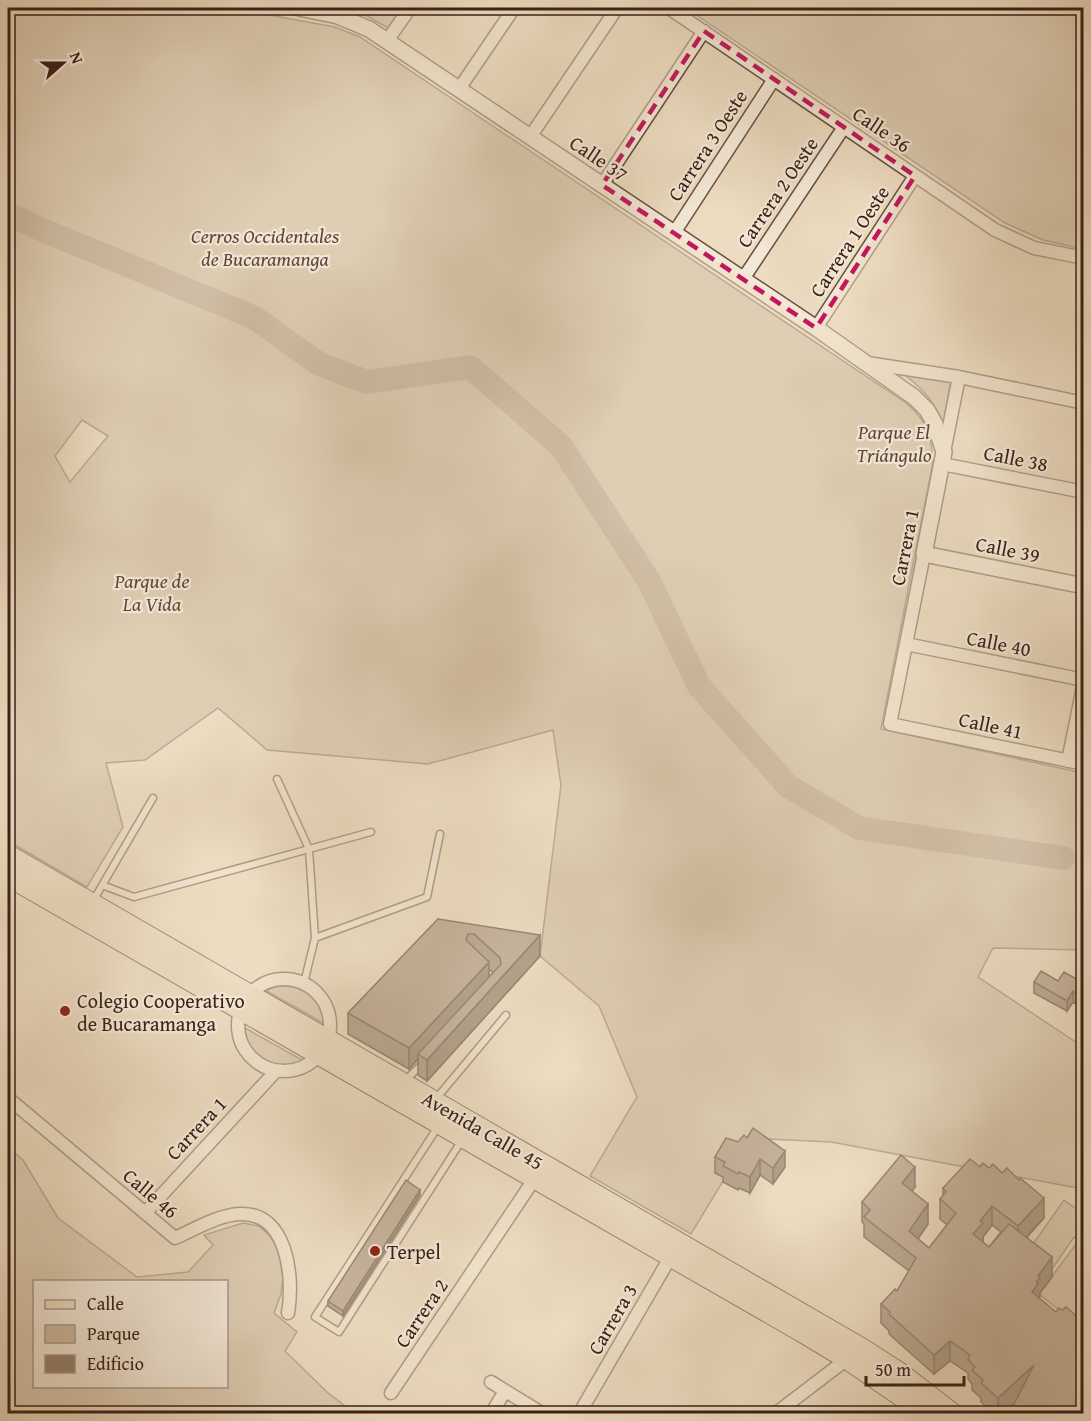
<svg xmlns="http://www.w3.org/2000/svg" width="1091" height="1421" font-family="'Gentium Book Plus',serif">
  <rect width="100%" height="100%" fill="#eddcc1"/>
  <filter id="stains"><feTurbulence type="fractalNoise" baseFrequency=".00333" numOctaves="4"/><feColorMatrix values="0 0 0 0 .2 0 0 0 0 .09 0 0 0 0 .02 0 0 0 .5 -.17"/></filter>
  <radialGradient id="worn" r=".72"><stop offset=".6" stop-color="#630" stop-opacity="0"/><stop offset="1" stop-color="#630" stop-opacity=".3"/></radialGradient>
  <path fill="#cfbca4" stroke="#846e5d" stroke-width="1.5" fill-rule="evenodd" d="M8,8H230L335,27L360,37L906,403C928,422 931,434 933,462L881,729L1083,773V950L993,948L978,977L1083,1047V1189L831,1142L749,1138L691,1234L590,1176L637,1097L599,1006L540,956L561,785L553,730L428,764L267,750L218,708L145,760L106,763L123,827L87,887L8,841ZM82,420L108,436L70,482L55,456Z
    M345,8H402L388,28L367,16Z
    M686,8H1083V249L1043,240L1005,223Z
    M905,375L951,381L943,425C934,401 925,391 905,375Z
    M279,986C306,986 323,994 325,1024L265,990Z
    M245,1028L304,1061C278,1073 245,1059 245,1028Z
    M8,1147L23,1160L58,1218L137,1277L188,1272L213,1245L204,1235L243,1223L259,1226L270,1236L278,1250L283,1276L281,1294L274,1313L297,1332L285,1351L327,1392L354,1413H8ZM34,1282H226V1386H34Z
    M1064,1200L1083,1214V1329L1039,1294L1079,1240L1074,1237L1050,1272L1026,1254Z"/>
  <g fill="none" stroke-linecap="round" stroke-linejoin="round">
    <path stroke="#b09c87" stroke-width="24" d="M8,214L38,228L255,318L319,364L367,382L470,367L561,446L649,581L699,686L788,786L859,828L1063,858"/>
    <defs>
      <path id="service" d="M277,779L309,849L315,938
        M102,885L134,897L371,832
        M93,901L153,798
        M304,983L315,938L427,897L440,834
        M405,1081L423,1063
        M435,1100L506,1015
        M439,1125L315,1317L339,1332L462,1140"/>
      <path id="minor" d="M669,8L995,230L1034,248L1084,258
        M387,41L410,8
        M459,89L514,8
        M530,137L617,8
        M602,185L704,31
        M674,233L774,79
        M743,279L844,127
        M816,328L915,176
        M867,363L959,377L1084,403
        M944,452L959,377
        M942,464L1084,492
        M924,554L890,724L1084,764
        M906,644L1084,680
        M1068,761L1084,682
        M238 1025a46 46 0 1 1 92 0a46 46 0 1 1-92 0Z
        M8,1098L175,1238C195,1229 218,1215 240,1214C288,1212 294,1278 288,1313
        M145,1213L276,1071
        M491,1382L543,1414
        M391,1393L537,1175
        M491,1414L505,1391
        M579,1414L674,1251
        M775,1414L851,1356"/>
      <path id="tertiary" d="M299,8L338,16L369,29L816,328L914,397L927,410L935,424L944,452L924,554L1084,586"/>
      <path id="primary" d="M8,855L861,1348L900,1373L953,1414
        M8,876L804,1333L847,1359L927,1414"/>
    </defs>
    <use href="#service" stroke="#674f41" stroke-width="9"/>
    <use href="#minor" stroke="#674f41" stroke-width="15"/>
    <use href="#tertiary" stroke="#674f41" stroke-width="18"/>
    <use href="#primary" stroke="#3a2016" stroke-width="22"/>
    <use href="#service" stroke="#f3e8d7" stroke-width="6"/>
    <use href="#minor" stroke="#f3e8d7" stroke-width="12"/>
    <use href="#tertiary" stroke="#f3e8d7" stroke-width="15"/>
    <use href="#primary" stroke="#eddcc1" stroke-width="20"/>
  </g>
  <path fill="#82705f" stroke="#3a2016" stroke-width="1.5" fill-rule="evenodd" d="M438,919L540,956L427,1081L418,1075V1059L409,1069L348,1034V1013ZM489,969L493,973L489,977Z
    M1083,971V1007L1073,1002L1067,1011L1034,993V982L1078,980Z
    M738,1142L785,1167L773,1184L760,1175L750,1193L739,1188L738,1190L723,1182V1177L715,1173V1157Z
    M915,1187L912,1191L928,1224L918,1239L929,1248L947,1225L940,1219V1199L943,1196V1188L1044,1218L1027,1237L1052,1277L1040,1293L1039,1298L1083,1413H1010L1015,1403L1003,1413H993L981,1402V1398L972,1390V1384L968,1379V1373L950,1361L934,1374L889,1334V1331L881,1323V1304L897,1291L909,1271L864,1237V1224L862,1222V1202ZM992,1225L1001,1232L989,1247L983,1242V1237Z
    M420,1195L343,1316L328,1306V1301Z"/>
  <path fill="#6a5b4e" stroke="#3a2016" stroke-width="1.5" d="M540,935V956L427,1081V1060Z
    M489,962V983L418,1054V1059L409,1069V1048Z
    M1073,991V1002L1067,1011V1001Z
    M785,1151V1167L773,1184V1168Z
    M760,1159V1175L750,1193V1177Z
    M915,1167V1187L902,1203V1183Z
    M420,1190V1195L343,1316V1311Z
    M1044,1198V1218L1018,1246V1226Z
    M928,1204V1224L909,1251V1231Z
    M992,1206V1225L983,1237V1243L973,1234L980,1221Z
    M1052,1257V1277L1040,1293V1297L1038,1299L1032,1292L1038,1276Z
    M950,1341V1361L934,1374V1355Z
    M1034,1365V1385L1003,1413H998V1398Z"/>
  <path fill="#97826f" stroke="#3a2016" stroke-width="1.5" d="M438,919L540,935L427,1060L418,1054L501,964L500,958L474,934H468L466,940L489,962L409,1048L348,1013Z
    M1041,971L1058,981L1064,972L1078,980L1083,971V996L1073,991L1067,1001L1034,982Z
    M753,1128L785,1151L773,1168L760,1159L750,1177L739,1172L738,1174L723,1166L725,1162L715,1157L726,1138L738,1142L744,1135L747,1138Z
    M901,1155L915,1167L902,1183L928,1204L909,1231L929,1248L956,1213L940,1199L946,1192L943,1188L970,1159L980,1167L983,1163L989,1168L993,1164L1002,1173L1007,1168L1019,1180L1020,1178L1044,1198L1018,1226L992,1206L980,1221L983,1223L973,1234L989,1247L1009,1224L1052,1257L1038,1276L1040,1278L1036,1282L1038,1284L1032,1292L1056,1312L1059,1308L1062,1310L1066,1307L1083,1322V1413H1012L1010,1412L1034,1365L998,1398L981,1383L983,1380L972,1370L975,1367L968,1359L970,1355L950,1341L934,1355L889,1314L890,1312L881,1304L895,1289L897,1291L916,1258L864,1217L870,1210L862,1202Z
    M406,1180L420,1190L343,1311L328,1301Z"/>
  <path d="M0 0H1091V1421H0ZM704,31L915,176L816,328L602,185Z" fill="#eddcc1" fill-opacity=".55" fill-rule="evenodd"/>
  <path fill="none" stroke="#c2185b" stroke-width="4.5" stroke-dasharray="12 8" stroke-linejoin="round" d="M704,31L915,176L816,328L602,185Z"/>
  <g fill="#8f2418" stroke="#f3e8d7" stroke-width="2">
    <circle cx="65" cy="1011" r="6"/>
    <circle cx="375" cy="1251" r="6"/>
  </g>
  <g text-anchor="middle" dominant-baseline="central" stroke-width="4.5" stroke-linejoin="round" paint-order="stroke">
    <g font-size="20" fill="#3a2016" stroke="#f3e8d7">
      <text transform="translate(882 129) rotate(34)">Calle 36</text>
      <text transform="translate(707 145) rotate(-57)">Carrera 3 Oeste</text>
      <text transform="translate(599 158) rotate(34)">Calle 37</text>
      <text transform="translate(777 192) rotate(-56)">Carrera 2 Oeste</text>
      <text transform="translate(849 241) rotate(-57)">Carrera 1 Oeste</text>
      <text transform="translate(1016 458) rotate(11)">Calle 38</text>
      <text transform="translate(904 547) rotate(-79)">Carrera 1</text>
      <text transform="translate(1008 549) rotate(11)">Calle 39</text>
      <text transform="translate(999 643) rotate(11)">Calle 40</text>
      <text transform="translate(991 725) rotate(12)">Calle 41</text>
      <text transform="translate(196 1128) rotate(-47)">Carrera 1</text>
      <text transform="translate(483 1130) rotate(30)">Avenida Calle 45</text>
      <text transform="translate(151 1193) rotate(40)">Calle 46</text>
      <text transform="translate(421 1313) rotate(-56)">Carrera 2</text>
      <text transform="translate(612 1319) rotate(-60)">Carrera 3</text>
    </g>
    <g font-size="20" font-style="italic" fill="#5f473a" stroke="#f3e8d7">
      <text x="265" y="235">Cerros Occidentales<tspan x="265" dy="23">de Bucaramanga</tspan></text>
      <text x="894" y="431">Parque El<tspan x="894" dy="23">Triángulo</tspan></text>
      <text x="152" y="580">Parque de<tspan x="152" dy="23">La Vida</tspan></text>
    </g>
    <g font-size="20" fill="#3a2016" stroke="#f3e8d7" text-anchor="start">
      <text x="77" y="1000">Colegio Cooperativo<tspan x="77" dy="23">de Bucaramanga</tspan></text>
      <text x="387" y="1251">Terpel</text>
    </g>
  </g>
  <rect width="1091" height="1421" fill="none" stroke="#eddcc1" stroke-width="30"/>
  <rect x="9" y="9" width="1073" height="1403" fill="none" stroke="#3a2016" stroke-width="3"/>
  <rect x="15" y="15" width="1061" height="1391" fill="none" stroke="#3a2016" stroke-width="1.5"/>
  <rect x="33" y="1280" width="195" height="108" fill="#f3e8d7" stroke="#a9988a" stroke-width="1.5"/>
  <rect x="45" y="1300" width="30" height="9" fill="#eddcc1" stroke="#a9988a" stroke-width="1.5"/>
  <text x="87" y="1310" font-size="18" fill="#3a2016">Calle</text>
  <rect x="45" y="1325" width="30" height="18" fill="#cfbca4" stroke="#a9988a" stroke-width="1.5"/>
  <text x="87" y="1340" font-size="18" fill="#3a2016">Parque</text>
  <rect x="45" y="1355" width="30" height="18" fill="#97826f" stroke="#a9988a" stroke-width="1.5"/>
  <text x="87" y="1370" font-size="18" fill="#3a2016">Edificio</text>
  <g transform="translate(63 63) rotate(69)" stroke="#f3e8d7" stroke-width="4.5" paint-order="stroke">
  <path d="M0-4.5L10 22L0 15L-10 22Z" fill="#3a2016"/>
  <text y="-9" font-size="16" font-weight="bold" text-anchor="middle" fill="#3a2016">N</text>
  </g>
  <path d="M866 1376v9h98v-9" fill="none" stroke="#3a2016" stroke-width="3"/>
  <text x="875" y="1376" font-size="18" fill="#3a2016" stroke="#f3e8d7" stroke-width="4.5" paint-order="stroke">50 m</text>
  <rect width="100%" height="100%" filter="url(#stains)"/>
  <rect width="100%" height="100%" fill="url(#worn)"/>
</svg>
